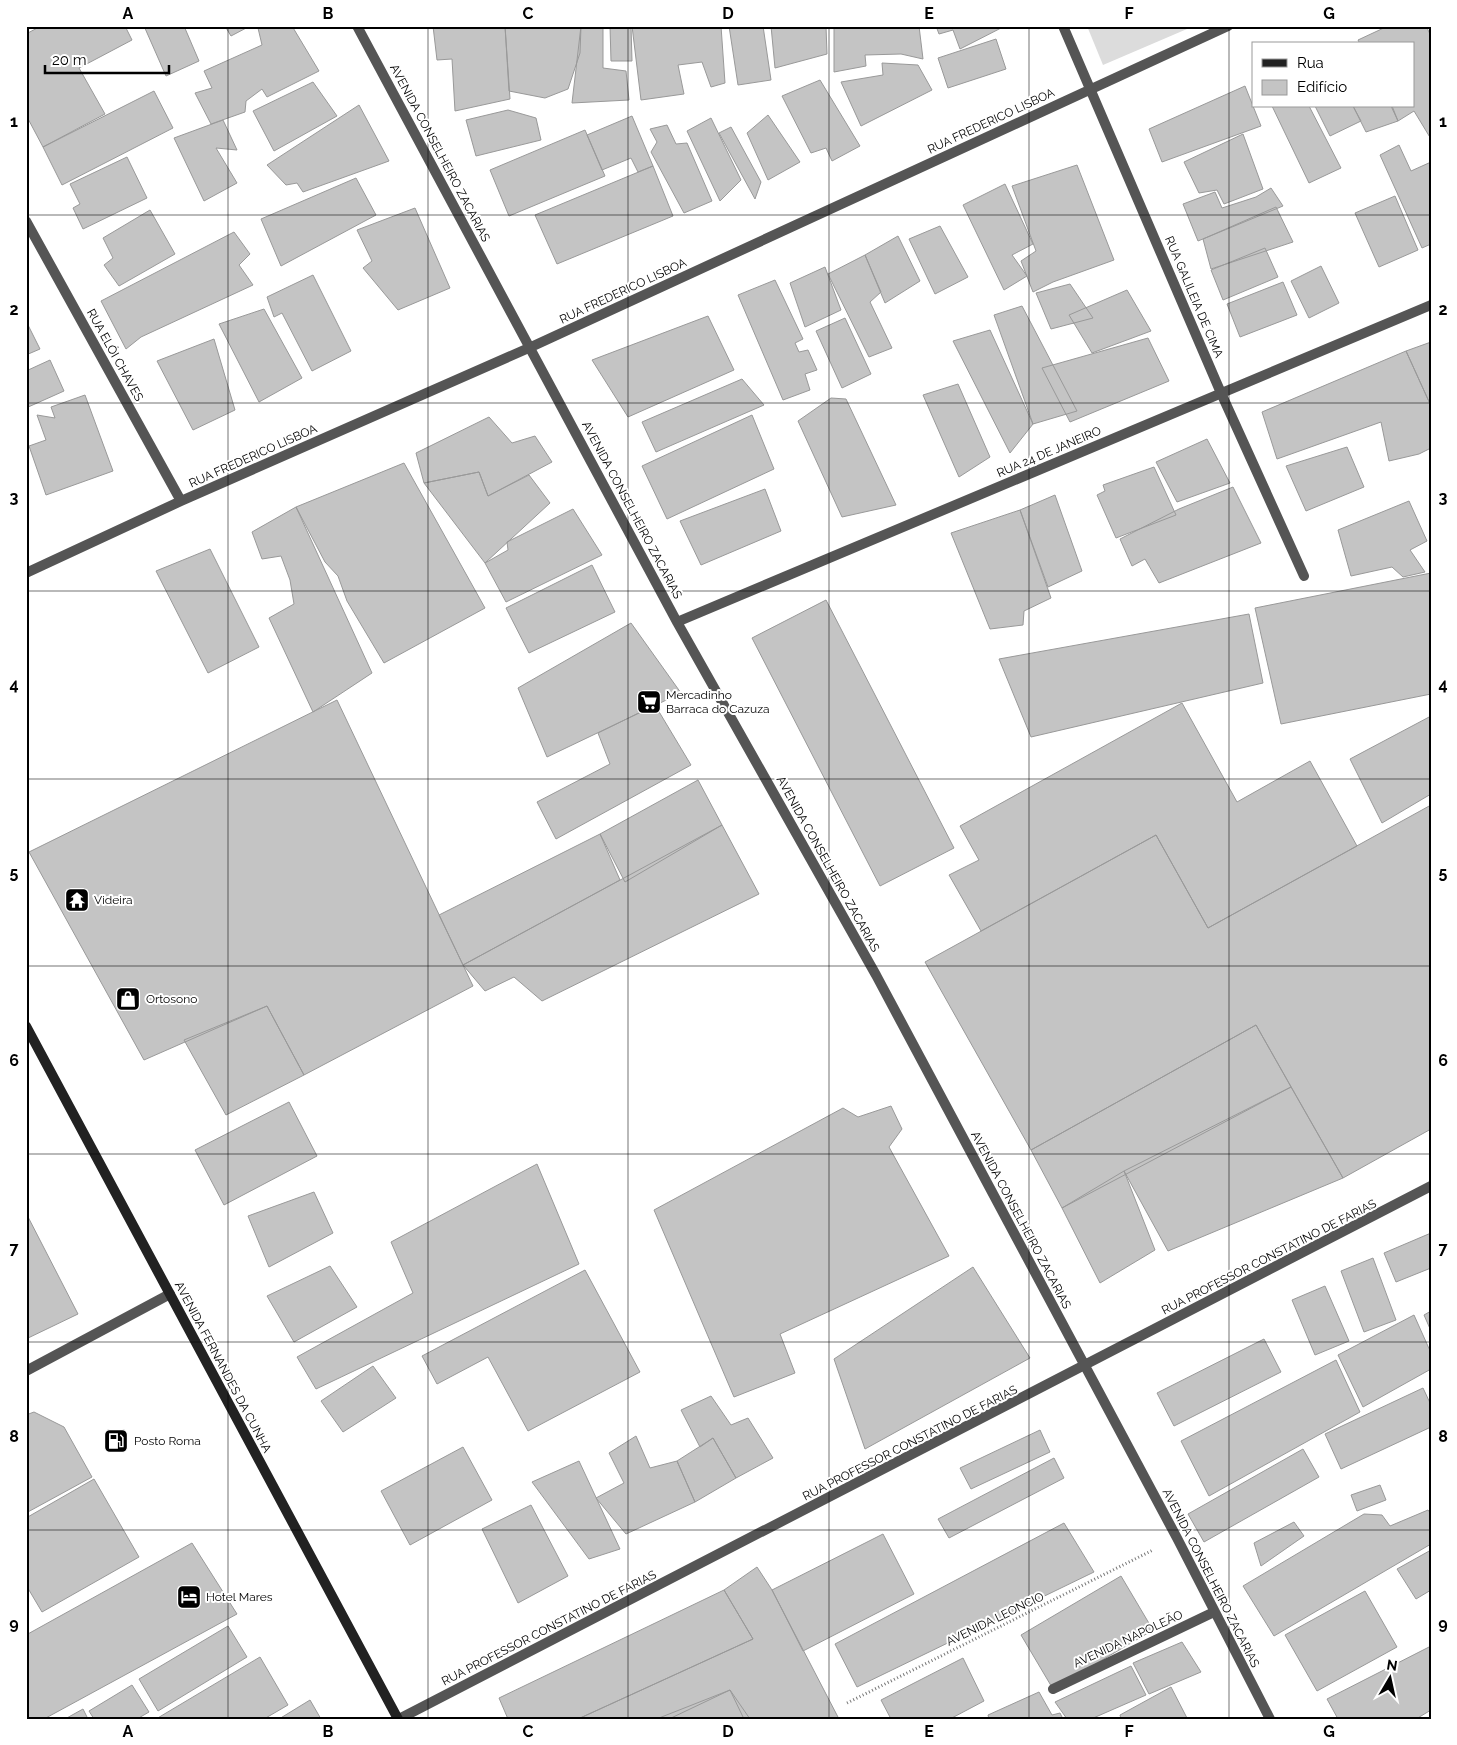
<svg xmlns="http://www.w3.org/2000/svg" width="1457" height="1745" font-family="Raleway,sans-serif">
  <rect width="100%" height="100%" fill="#fff"/>
  <path fill="#dcdcdc" d="M1087,26H1194L1103,65Z"/>
  <path fill="#c4c4c4" stroke="#999" d="M41,26H125L132,40L79,68L105,114L43,147L26,115V34Z
    M144,26H184L199,61L166,76Z
    M225,26H250L231,36Z
    M262,26H292L319,71L267,97L262,89L246,101L245,112L211,124L195,93L212,88L204,71L262,45L258,28Z
    M433,26H505L510,99L455,111L452,59L437,60Z
    M505,26H581L580,53L568,89L545,98L509,91Z
    M581,26H603V68L626,71L629,100L572,103Z
    M610,26H631L632,61H611Z
    M632,26H721L725,83L711,87L702,62L678,65L684,94L641,100Z
    M729,26H763L771,80L738,85Z
    M771,26H826L827,54L775,68Z
    M834,26H919L923,59L901,54L865,55L866,66L834,72Z
    M936,26H1005L960,49L953,30L939,34Z
    M1388,26H1426L1431,36V139L1414,111L1398,121L1391,106H1413V44H1360L1358,40Z
    M996,39L1006,69L948,88L938,58Z
    M882,63L918,65L932,90L861,126L841,82L883,75Z
    M820,80L860,146L832,161L826,148L811,153L782,96Z
    M313,82L337,116L274,151L253,111Z
    M1245,86L1261,126L1162,162L1149,129Z
    M154,91L173,128L62,185L43,147Z
    M359,105L389,161L303,192L297,183L286,185L267,165Z
    M1272,106H1309L1341,168L1309,183Z
    M1315,106H1353L1361,121L1330,136Z
    M1353,106H1392L1398,121L1366,132Z
    M508,110L536,118L541,140L476,156L466,120Z
    M768,115L800,162L768,180L747,133Z
    M632,116L653,166L638,172L631,158L602,170L587,135Z
    M711,118L741,180L720,201L687,131Z
    M223,120L237,150L216,148L237,183L204,201L174,138Z
    M667,125L676,144L687,143L712,201L684,213L651,152L657,142L650,129Z
    M731,127L761,182L755,199L719,133Z
    M585,130L605,176L509,216L490,170Z
    M1243,134L1263,189L1224,204L1217,190L1199,193L1184,162Z
    M1399,145L1411,171L1431,162V244L1422,248L1380,155Z
    M127,157L147,198L83,229L73,208L80,204L70,184Z
    M1077,165L1114,260L1053,282L1033,292L1021,261L1036,251L1012,186Z
    M653,166L673,216L557,264L535,215Z
    M356,178L376,215L281,266L261,219Z
    M1005,184L1033,244L1012,255L1027,276L1004,290L963,205Z
    M1271,188L1283,206L1198,241L1183,204L1215,192L1222,208L1256,197Z
    M1395,196L1418,250L1379,267L1355,213Z
    M1276,207L1293,242L1211,269L1203,239Z
    M415,208L450,288L398,310L363,268L372,261L357,230Z
    M150,210L175,254L119,286L104,265L113,258L103,238Z
    M940,226L968,277L935,294L909,239Z
    M234,232L250,254L239,265L253,285L141,337L126,349L101,301Z
    M898,236L920,281L885,303L865,255Z
    M1265,248L1278,277L1223,300L1211,270Z
    M865,255L881,292L870,302L892,348L869,357L828,274Z
    M1321,266L1339,303L1309,318L1291,281Z
    M825,267L841,310L805,327L790,283Z
    M313,275L351,351L312,371L282,313L274,317L267,297Z
    M775,280L803,339L795,343L799,352L808,350L817,370L805,374L810,390L783,400L738,295Z
    M1283,282L1297,315L1240,337L1227,304Z
    M1070,284L1093,318L1051,329L1036,293Z
    M1127,290L1151,331L1092,353L1069,315Z
    M1022,306L1077,411L1033,424L994,315Z
    M264,309L302,378L259,402L219,324Z
    M708,316L734,370L628,417L592,360Z
    M845,318L871,374L842,388L816,331Z
    M26,321L40,349L26,355Z
    M990,330L1033,424L1010,453L953,341Z
    M1148,338L1169,381L1070,422L1042,368Z
    M214,339L235,410L193,430L157,361Z
    M1431,342V406L1406,351Z
    M1406,351L1431,406V448L1419,454L1389,461L1381,422L1277,459L1262,412Z
    M50,360L64,391L26,408V371Z
    M742,379L764,405L656,452L642,422Z
    M958,384L990,457L959,477L923,395Z
    M85,395L113,471L46,495L29,446L46,440L37,415L55,418L51,407Z
    M831,398L846,399L896,505L842,517L798,421Z
    M752,415L774,469L667,519L642,466Z
    M489,417L512,443L535,436L552,462L488,496L479,472L424,483L416,453Z
    M1207,439L1230,483L1177,502L1156,462Z
    M1347,447L1364,487L1306,511L1286,466Z
    M404,463L485,608L384,663L347,601L338,576L325,562L296,507Z
    M1154,467L1176,515L1116,538L1097,495L1105,491L1103,485Z
    M479,472L488,496L529,475L550,503L485,563L424,483Z
    M1233,487L1261,543L1159,583L1145,559L1132,566L1120,539L1179,509Z
    M765,489L781,531L701,565L680,521Z
    M1055,495L1082,571L1048,587L1020,510Z
    M1409,501L1427,541L1410,550L1425,572L1403,577L1392,567L1351,576L1338,530Z
    M296,507L372,673L313,712L269,618L294,604L290,580L281,556L262,559L252,532Z
    M573,509L602,555L506,602L485,563L508,550L507,542Z
    M1020,510L1051,598L1024,611L1023,625L990,629L951,533Z
    M210,549L259,647L208,673L156,571Z
    M592,565L615,612L529,653L506,608Z
    M1431,573V694L1281,724L1255,608Z
    M826,600L954,848L880,886L752,638Z
    M1249,614L1263,683L1031,737L999,659Z
    M631,623L681,693L547,757L518,688Z
    M337,700L473,986L304,1075L267,1006L144,1060L29,852Z
    M1182,703L1237,802L1310,761L1357,846L1208,928L1156,835L981,931L949,875L979,860L960,826Z
    M655,705L691,765L556,839L537,802L610,764L598,733Z
    M1431,716V794L1382,823L1350,759Z
    M698,780L722,825L625,882L600,834Z
    M1431,805V1129L1343,1178L1256,1025L1031,1150L925,962L1156,835L1208,928Z
    M722,825L759,894L542,1001L514,977L485,991L463,965Z
    M600,834L620,880L463,965L439,915Z
    M267,1006L304,1075L226,1115L184,1040Z
    M1256,1025L1291,1087L1062,1208L1031,1150Z
    M1291,1087L1343,1178L1168,1251L1124,1171Z
    M289,1102L317,1156L224,1205L195,1150Z
    M891,1106L902,1129L889,1147L949,1256L780,1334L795,1373L734,1397L654,1210L843,1108L858,1117Z
    M537,1164L579,1264L316,1389L297,1357L413,1293L391,1242Z
    M1124,1171L1155,1250L1100,1283L1062,1208Z
    M314,1192L333,1233L269,1267L248,1216Z
    M26,1213L78,1314L26,1339Z
    M1431,1233V1268L1396,1282L1384,1253Z
    M1373,1258L1396,1320L1364,1332L1341,1271Z
    M330,1266L357,1307L294,1342L267,1296Z
    M973,1267L1030,1358L865,1449L834,1359Z
    M585,1270L640,1372L528,1431L488,1357L437,1384L422,1356Z
    M1325,1286L1349,1341L1315,1355L1292,1300Z
    M1431,1311V1331L1424,1315Z
    M1414,1315L1431,1353V1369L1363,1407L1338,1355Z
    M1264,1339L1281,1372L1174,1426L1157,1393Z
    M1336,1360L1360,1412L1209,1496L1181,1441Z
    M373,1366L396,1398L343,1432L321,1401Z
    M1423,1388L1431,1405V1427L1341,1469L1325,1434Z
    M711,1396L731,1425L748,1418L773,1458L736,1478L713,1438L700,1447L681,1410Z
    M34,1412L64,1427L92,1477L26,1513V1415Z
    M1040,1430L1050,1452L971,1489L960,1468Z
    M636,1436L650,1468L677,1461L695,1502L626,1534L596,1498L624,1483L609,1453Z
    M713,1438L736,1478L695,1502L677,1461Z
    M463,1447L492,1500L410,1545L381,1491Z
    M1303,1449L1319,1477L1204,1542L1188,1514Z
    M1054,1458L1064,1478L949,1538L938,1519Z
    M579,1461L620,1549L589,1559L532,1482Z
    M94,1479L139,1557L42,1612L26,1585V1518Z
    M1380,1485L1386,1500L1357,1511L1351,1495Z
    M531,1505L568,1576L518,1603L482,1529Z
    M1428,1510L1431,1514V1544L1274,1636L1243,1586L1364,1514L1382,1515L1390,1526Z
    M1294,1522L1304,1536L1261,1566L1254,1543Z
    M1064,1523L1094,1572L857,1687L835,1644Z
    M883,1534L914,1594L803,1651L772,1590Z
    M192,1543L237,1614L44,1719H26V1635Z
    M1431,1550V1590L1416,1599L1397,1569Z
    M757,1567L772,1590L839,1719H744L730,1690L669,1719H578L753,1639L724,1590Z
    M1121,1576L1153,1630L1053,1689L1021,1635Z
    M724,1590L753,1639L578,1719H508L499,1698Z
    M1365,1591L1397,1647L1317,1691L1285,1635Z
    M228,1626L247,1657L158,1711L139,1679Z
    M1182,1642L1201,1672L1149,1694L1133,1663Z
    M1431,1646V1710L1416,1719H1338L1327,1699Z
    M260,1657L288,1705L264,1719H156Z
    M963,1658L984,1701L950,1719H891L881,1700Z
    M1131,1666L1146,1695L1091,1719H1067L1055,1702Z
    M132,1685L149,1712L137,1719H94L89,1711Z
    M1171,1687L1187,1718L1121,1719L1120,1715Z
    M730,1690L750,1719L659,1718Z
    M1039,1692L1052,1715L1060,1713L1063,1719H989L988,1715Z
    M310,1700L321,1719H279Z
    M83,1709L88,1719H65Z"/>
  <g fill="none" stroke-linecap="round" stroke-linejoin="round">
    <path stroke="#777" stroke-width="3" stroke-dasharray="1 2.5" stroke-linecap="butt" d="M847,1703L1153,1550"/>
    <path stroke="#555" stroke-width="10" d="M26,1371L170,1294"/>
    <path stroke="#555" stroke-width="10" d="M357,26L677,622L876,975L1177,1538L1270,1719
      M1063,26L1221,393L1304,576
      M26,221L181,501
      M26,573L181,501L531,347L1228,26
      M677,622L1431,305
      M1053,1689L1214,1612
      M399,1719L1431,1186"/>
    <path stroke="#222" stroke-width="10" d="M26,1026L398,1719"/>
  </g>
  <path fill="none" stroke="#000" stroke-width="1" stroke-opacity="0.55" d="M228,26V1719M428,26V1719M628,26V1719M829,26V1719M1029,26V1719M1229,26V1719M26,215H1431M26,403H1431M26,591H1431M26,779H1431M26,966H1431M26,1154H1431M26,1342H1431M26,1530H1431"/>
  <defs>
    <symbol id="supermarket-square" viewBox="-11 -11 22 22"><rect x="-9" y="-9" width="18" height="18" rx="4" fill="#000" stroke="#fff"/><path d="M-6-5.5h2.5l.6 2H6L4.5 2H-2.5L-4.4-4H-6ZM-1.5 3.2a1.3 1.3 0 1 0 .1 0ZM3 3.2a1.3 1.3 0 1 0 .1 0Z" fill="#fff"/></symbol>
    <symbol id="temple-square" viewBox="-11 -11 22 22"><rect x="-9" y="-9" width="18" height="18" rx="4" fill="#000" stroke="#fff"/><path d="M0-6L5-2H3V0L6.5 2.5H4V6H1.5V3h-3V6H-4V2.5H-6.5L-3 0V-2H-5Z" fill="#fff"/></symbol>
    <symbol id="shop-square" viewBox="-11 -11 22 22"><rect x="-9" y="-9" width="18" height="18" rx="4" fill="#000" stroke="#fff"/><path d="M-5-2.5h2.3a2.7 3.5 0 0 1 5.4 0H5L5.5 6h-11ZM-1.5-2.5h3a1.5 2.3 0 0 0-3 0Z" fill="#fff"/></symbol>
    <symbol id="fuel-square" viewBox="-11 -11 22 22"><rect x="-9" y="-9" width="18" height="18" rx="4" fill="#000" stroke="#fff"/><path d="M-5.5-6h7V0h2V4h1.3V-2.5L3-4.5l.8-.8L6-3V5H2.5V1h-1V6h-7ZM-4.2-4.7v3.2H.2V-4.7Z" fill="#fff"/></symbol>
    <symbol id="hotel-square" viewBox="-11 -11 22 22"><rect x="-9" y="-9" width="18" height="18" rx="4" fill="#000" stroke="#fff"/><path d="M-6-4.5h1.5V1H6V5H4.5V3h-9V5H-6ZM-4 0a1.8 1.8 0 1 1 3.6 0ZM.5 0V-2.5h3Q6-2.5 6 0Z" fill="#fff"/></symbol>
  </defs>
  <g fill-rule="evenodd">
    <use href="#supermarket-square" x="635" y="688" width="28" height="28"/>
    <use href="#temple-square" x="63" y="886" width="28" height="28"/>
    <use href="#shop-square" x="114" y="985" width="28" height="28"/>
    <use href="#fuel-square" x="102" y="1427" width="28" height="28"/>
    <use href="#hotel-square" x="175" y="1583" width="28" height="28"/>
  </g>
  <g text-anchor="middle" dominant-baseline="central" stroke-width="4" stroke-linejoin="round" paint-order="stroke">
    <g font-size="12" fill="#000" stroke="#fff">
      <text transform="translate(991 121) rotate(-25)">RUA FREDERICO LISBOA</text>
      <text transform="translate(440 153) rotate(62)">AVENIDA CONSELHEIRO ZACARIAS</text>
      <text transform="translate(623 291) rotate(-25)">RUA FREDERICO LISBOA</text>
      <text transform="translate(1194 297) rotate(67)">RUA GALILEIA DE CIMA</text>
      <text transform="translate(115 355) rotate(61)">RUA ELÓI CHAVES</text>
      <text transform="translate(1049 452) rotate(-23)">RUA 24 DE JANEIRO</text>
      <text transform="translate(253 456) rotate(-24)">RUA FREDERICO LISBOA</text>
      <text transform="translate(632 510) rotate(62)">AVENIDA CONSELHEIRO ZACARIAS</text>
      <text transform="translate(828 864) rotate(61)">AVENIDA CONSELHEIRO ZACARIAS</text>
      <text transform="translate(1021 1220) rotate(62)">AVENIDA CONSELHEIRO ZACARIAS</text>
      <text transform="translate(1269 1257) rotate(-27)">RUA PROFESSOR CONSTATINO DE FARIAS</text>
      <text transform="translate(223 1367) rotate(62)">AVENIDA FERNANDES DA CUNHA</text>
      <text transform="translate(910 1443) rotate(-27)">RUA PROFESSOR CONSTATINO DE FARIAS</text>
      <text transform="translate(1211 1578) rotate(63)">AVENIDA CONSELHEIRO ZACARIAS</text>
      <text transform="translate(995 1619) rotate(-26)">AVENIDA LEONCIO</text>
      <text transform="translate(549 1628) rotate(-27)">RUA PROFESSOR CONSTATINO DE FARIAS</text>
      <text transform="translate(1128 1639) rotate(-25)">AVENIDA NAPOLEÃO</text>
    </g>
    <g font-size="12" fill="#000" stroke="#fff" text-anchor="start">
      <text x="666" y="695">Mercadinho<tspan x="666" dy="14">Barraca do Cazuza</tspan></text>
      <text x="94" y="900">Videira</text>
      <text x="146" y="999">Ortosono</text>
      <text x="134" y="1441">Posto Roma</text>
      <text x="206" y="1597">Hotel Mares</text>
    </g>
  </g>
  <rect width="1457" height="1745" fill="none" stroke="#ffffff" stroke-width="55"/>
  <rect x="1252" y="42" width="162" height="65" fill="#ffffff" stroke="#999999"/>
  <rect x="1262" y="59" width="25" height="8" fill="#222222" stroke="#999999"/>
  <text x="1297" y="68" font-size="15" fill="#000000">Rua</text>
  <rect x="1262" y="80" width="25" height="15" fill="#c4c4c4" stroke="#999999"/>
  <text x="1297" y="92" font-size="15" fill="#000000">Edifício</text>
  <g transform="translate(1390 1678) rotate(9)" stroke="#ffffff" stroke-width="4" paint-order="stroke">
  <path d="M0-4L9 19L0 12L-9 19Z" fill="#000000"/>
  <text y="-8" font-size="14" font-weight="bold" text-anchor="middle" fill="#000000">N</text>
  </g>
  <path d="M45 65v8h124v-8" fill="none" stroke="#000000" stroke-width="2.5"/>
  <text x="52" y="65" font-size="15" fill="#000000" stroke="#ffffff" stroke-width="4" paint-order="stroke">20 m</text>
  <rect x="28" y="28" width="1402" height="1690" fill="none" stroke="#000" stroke-width="2"/>
  <g font-size="16" text-anchor="middle" font-weight="bold" fill="#000">
    <text x="128" y="19">A</text>
    <text x="328" y="19">B</text>
    <text x="528" y="19">C</text>
    <text x="728" y="19">D</text>
    <text x="929" y="19">E</text>
    <text x="1129" y="19">F</text>
    <text x="1329" y="19">G</text>
    <text x="14" y="127">1</text>
    <text x="1443" y="127">1</text>
    <text x="14" y="315">2</text>
    <text x="1443" y="315">2</text>
    <text x="14" y="503">3</text>
    <text x="1443" y="503">3</text>
    <text x="14" y="690">4</text>
    <text x="1443" y="690">4</text>
    <text x="14" y="878">5</text>
    <text x="1443" y="878">5</text>
    <text x="14" y="1066">6</text>
    <text x="1443" y="1066">6</text>
    <text x="14" y="1254">7</text>
    <text x="1443" y="1254">7</text>
    <text x="14" y="1442">8</text>
    <text x="1443" y="1442">8</text>
    <text x="14" y="1629">9</text>
    <text x="1443" y="1629">9</text>
    <text x="128" y="1737">A</text>
    <text x="328" y="1737">B</text>
    <text x="528" y="1737">C</text>
    <text x="728" y="1737">D</text>
    <text x="929" y="1737">E</text>
    <text x="1129" y="1737">F</text>
    <text x="1329" y="1737">G</text>
  </g>
</svg>
